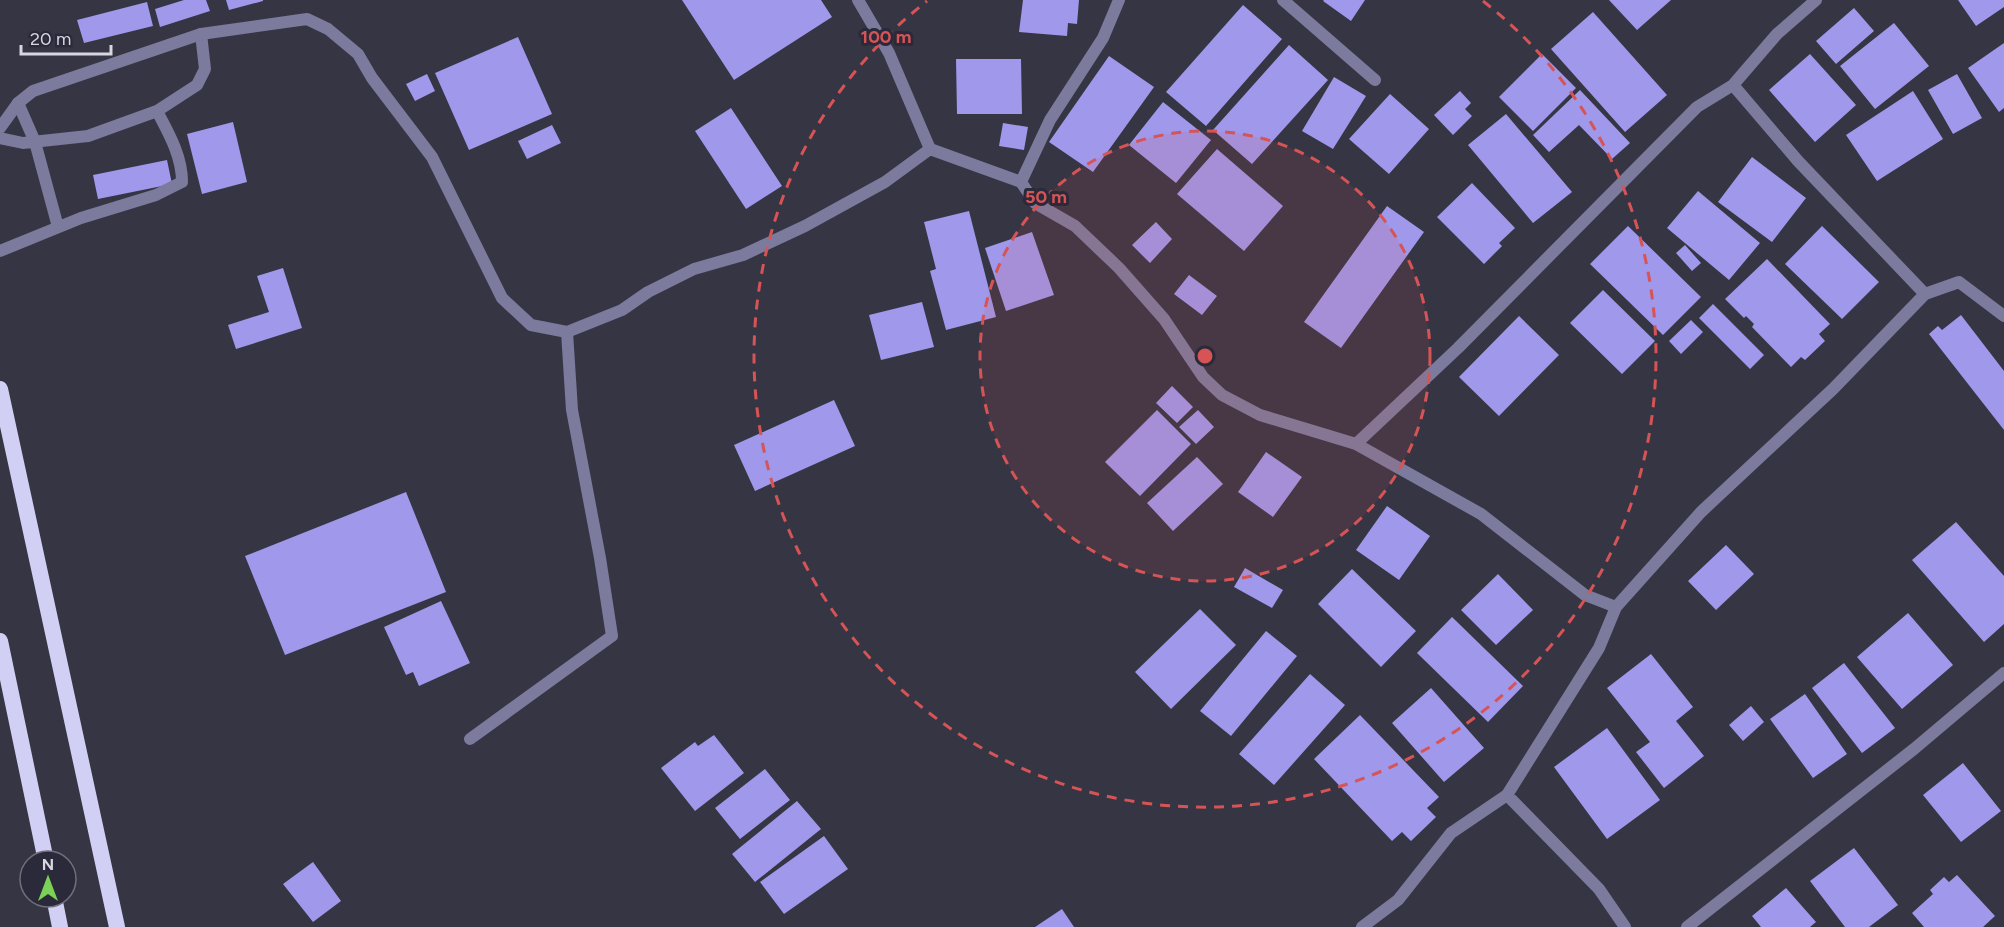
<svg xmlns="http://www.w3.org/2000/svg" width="2004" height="927" font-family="Figtree,sans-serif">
  <rect width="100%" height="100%" fill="#353544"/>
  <path fill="#a098ea" d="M184,0H206L210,11L160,27L155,9Z
    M226,0H263V1L229,10Z
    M682,0H821L832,17L734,80Z
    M1023,0H1079L1077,24L1068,23L1067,36L1019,32Z
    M1324,0H1365L1351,21L1323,1Z
    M1609,0H1671L1637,30Z
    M1958,0H2004V7L1976,26Z
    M147,2L153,26L84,43L77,20Z
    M1243,5L1282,39L1206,126L1166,92Z
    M1854,8L1874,31L1836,64L1816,41Z
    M1593,12L1667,95L1625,132L1551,49Z
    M1894,23L1929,66L1875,109L1840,66Z
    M518,37L552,114L469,150L435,73Z
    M2004,43V108L1999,112L1968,68Z
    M1289,45L1328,80L1252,164L1213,130Z
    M1542,54L1576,88L1533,131L1499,97Z
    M1810,54L1856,105L1815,142L1769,90Z
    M1109,56L1154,87L1093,172L1049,142Z
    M956,59H1021L1022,114H957Z
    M427,74L435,91L415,101L406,84Z
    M1957,74L1982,118L1953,134L1928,90Z
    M1334,77L1366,96L1333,149L1302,131Z
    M1580,90L1630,143L1612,159L1579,125L1549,152L1533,135Z
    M1460,91L1471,103L1465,109L1472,116L1453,135L1434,115Z
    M1913,91L1943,139L1877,181L1846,135Z
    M1390,94L1429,129L1389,174L1349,139Z
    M1163,102L1211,140L1176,183L1129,145Z
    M731,108L782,186L746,209L695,131Z
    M1506,114L1572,192L1533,223L1468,145Z
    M233,122L247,182L202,194L187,134Z
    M1003,123L1028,127L1024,150L999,146Z
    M552,125L561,143L527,159L518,141Z
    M1217,149L1283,206L1244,251L1177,194Z
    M1752,157L1806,198L1772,242L1718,202Z
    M167,160L172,184L98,199L93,175Z
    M1472,183L1515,228L1499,243L1502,246L1484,264L1437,217Z
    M1698,191L1760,243L1729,280L1667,228Z
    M1387,206L1424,232L1341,348L1304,322Z
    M969,211L996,317L946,330L930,271L936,269L924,222Z
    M1156,222L1172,239L1150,263L1132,245Z
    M1628,226L1701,297L1663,335L1590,264Z
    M1822,226L1879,282L1842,319L1785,264Z
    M1032,232L1054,295L1006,311L985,248Z
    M1685,245L1701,263L1692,271L1676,253Z
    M1767,259L1830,324L1819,334L1825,341L1805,360L1801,357L1791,367L1752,327L1754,324L1746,316L1744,318L1725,299Z
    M283,268L302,328L236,349L228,325L269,312L257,276Z
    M1189,275L1217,296L1202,315L1174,294Z
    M1603,290L1655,341L1622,374L1570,323Z
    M922,302L934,347L881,360L869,315Z
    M1713,304L1764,355L1750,369L1699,318Z
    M1961,315L2004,371V430L1929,334L1938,326L1942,330Z
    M1519,316L1559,355L1499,416L1459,377Z
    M1691,320L1703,332L1681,354L1669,341Z
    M1172,386L1193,407L1177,423L1156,403Z
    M834,400L855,446L755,491L734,445Z
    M1157,410L1191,444L1140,496L1105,462Z
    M1198,410L1214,427L1196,444L1179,427Z
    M1266,452L1302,477L1273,517L1238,492Z
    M1197,457L1223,484L1173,531L1147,503Z
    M406,492L446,592L285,655L245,556Z
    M1387,506L1430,536L1399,580L1356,550Z
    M1956,522L2004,576V624L1984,642L1912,560Z
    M1726,545L1754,574L1716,610L1688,581Z
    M1245,568L1283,590L1272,608L1234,587Z
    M1352,569L1416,631L1381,667L1318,604Z
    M1498,574L1533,610L1496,645L1461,610Z
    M441,601L470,663L419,686L413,672L406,675L384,627Z
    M1200,609L1236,645L1171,709L1135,672Z
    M1908,613L1953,665L1902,709L1857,657Z
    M1452,617L1523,686L1488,722L1417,653Z
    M1266,631L1297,656L1231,736L1200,711Z
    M1651,654L1693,707L1676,721L1704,756L1664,788L1636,752L1650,742L1607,688Z
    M1844,663L1895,728L1862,753L1812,688Z
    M1310,674L1345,705L1274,785L1239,754Z
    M1431,688L1484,748L1444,782L1392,723Z
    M1805,694L1847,754L1813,778L1770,719Z
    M1751,706L1764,722L1743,741L1729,725Z
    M1360,715L1439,797L1427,808L1436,817L1411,841L1402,832L1392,841L1314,759Z
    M1607,728L1660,800L1607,839L1554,767Z
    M714,735L744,773L695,811L661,768L695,742L698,746Z
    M1963,763L2001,811L1961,842L1923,795Z
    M765,769L790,800L740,839L715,808Z
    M797,801L821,829L755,882L732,854Z
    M824,836L848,869L784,914L760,882Z
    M1854,848L1898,905L1869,927H1845L1810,881Z
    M313,862L341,901L313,922L283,884Z
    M1957,875L1995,916L1983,927H1924L1912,913L1933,894L1930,890L1944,877L1949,882Z
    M1786,888L1816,922L1810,927H1761L1752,916Z
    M1062,909L1074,927H1035Z"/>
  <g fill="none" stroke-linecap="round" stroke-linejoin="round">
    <path stroke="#7c7a9d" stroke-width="12" d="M18,103L35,142L58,227
      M0,138L23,143L88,136L157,111L197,85L205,69L201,34
      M0,251L81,218L156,195L182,182C182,156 169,134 157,111"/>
    <path stroke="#7c7a9d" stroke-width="12" d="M858,0L889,53L930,149
      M1283,0L1375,80
      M1733,85L1798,161L1925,294L1959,282L2004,316
      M0,128L18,103L33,91L201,34L307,19L328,29L358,54L372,78L432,157L502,298L531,325L567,332L622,310L648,292L694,269L743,255L805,226L885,182L930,149L1021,182L1035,203L1075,226L1119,268L1164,319L1203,377L1222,395L1260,415L1356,444L1481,514L1585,595L1616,607L1599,648L1507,795L1451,833L1398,900L1362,927
      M1021,182L1050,120L1103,38L1119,0
      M1356,444L1458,348L1697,107L1733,85L1777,34L1816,0
      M1616,607L1701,512L1833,389L1925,294
      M470,739L612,636L600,558L572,410L567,332
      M1507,795L1599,889L1625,927
      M1687,927L1914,749L2004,673"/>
    <path stroke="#d1cff4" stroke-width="16" d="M0,389L117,927
      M0,641L46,861
      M54,897L60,927"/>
  </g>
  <circle cx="1205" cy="356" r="225" fill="#d65456" fill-opacity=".12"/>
  <g fill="none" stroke="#d65456" stroke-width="3" stroke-dasharray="10 8">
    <circle cx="1205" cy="356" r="225"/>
    <path d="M1483 1A451 451 0 1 1 927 1"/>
  </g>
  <circle cx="1205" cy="356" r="9" fill="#d65456" stroke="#2b2a3a" stroke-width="3"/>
  <g font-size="18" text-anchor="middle" font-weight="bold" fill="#d65456" stroke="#2b2a3a" stroke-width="6" stroke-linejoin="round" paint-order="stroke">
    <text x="886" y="43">100 m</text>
    <text x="1046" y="203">50 m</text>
  </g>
  <g transform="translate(48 879)"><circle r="28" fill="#2b2a3a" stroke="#706f7d" stroke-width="1.5"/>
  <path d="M0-4.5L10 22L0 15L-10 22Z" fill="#7ad156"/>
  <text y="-9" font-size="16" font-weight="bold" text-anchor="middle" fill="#d7d6e1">N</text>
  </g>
  <path d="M21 45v9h90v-9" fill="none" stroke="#d7d6e1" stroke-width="3"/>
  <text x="30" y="45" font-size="18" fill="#d7d6e1" stroke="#2b2a3a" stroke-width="4.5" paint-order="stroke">20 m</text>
</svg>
